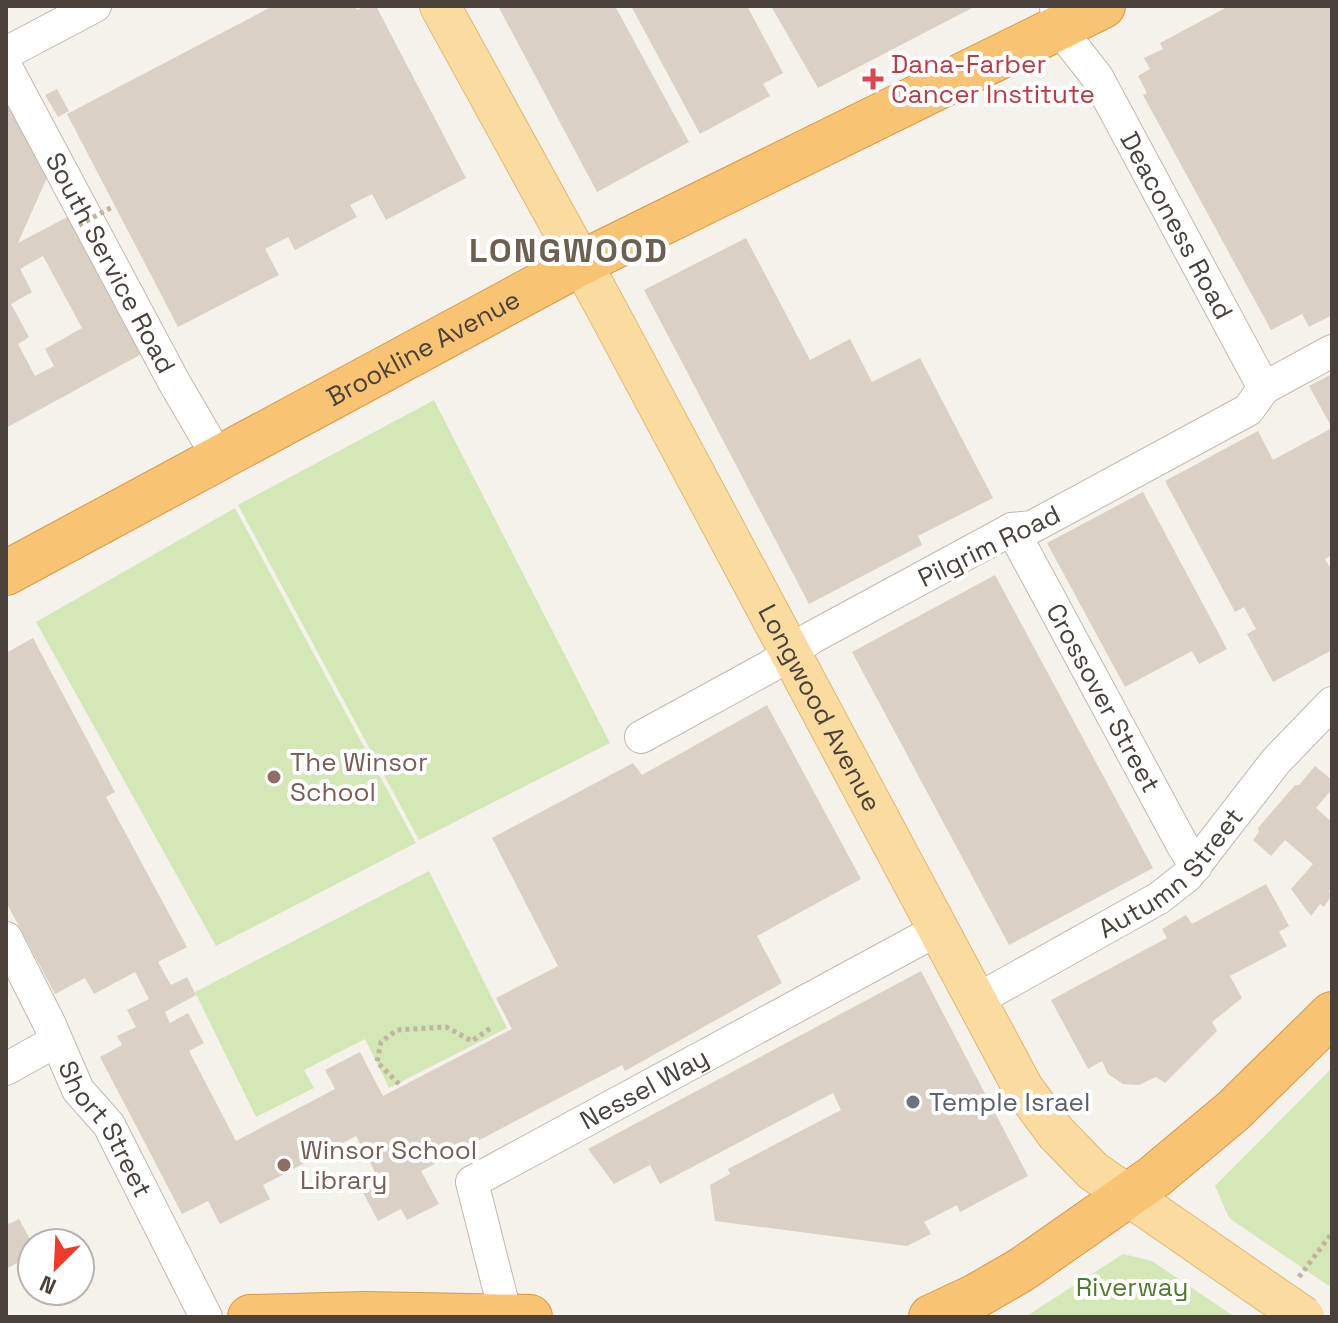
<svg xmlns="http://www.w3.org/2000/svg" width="1338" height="1323" font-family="'Space Grotesk',sans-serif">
  <rect width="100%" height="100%" fill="#f5f2ec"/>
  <path fill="#d4e7b7" d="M434,400L610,743L419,840L238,505Z
    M235,508L416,843L216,946L36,622Z
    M429,871L507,1028L389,1088L365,1039L304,1070L314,1088L256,1117L195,992Z
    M1332,1068V1288L1229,1218L1215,1186Z
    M1123,1254L1152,1261L1235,1317H1025Z"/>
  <path fill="#f5f2ec" d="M1319,1281L1332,1290V1317H1279Z"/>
  <path fill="#dad0c5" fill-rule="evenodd" d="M273,6H355L357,10L365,6H376L466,178L386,220L372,194L350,205L357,217L295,250L288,237L265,249L279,275L178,327L67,114Z
    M498,6H615L689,142L597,192Z
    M631,6H747L783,73L763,84L770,96L700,134Z
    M771,6H976L818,88Z
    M1229,6H1332V315L1309,327L1302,314L1271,330L1143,95L1147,93L1138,76L1150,69L1144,58L1163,49L1160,43Z
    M6,86L53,164L18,243L73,214L147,351L6,428ZM43,256L82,328L45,349L54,366L35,376L18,344L29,337L11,304L32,292L20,269Z
    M57,89L69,111L58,117L45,95Z
    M746,238L810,360L850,339L872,382L920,358L993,498L918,536L922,545L809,604L644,290Z
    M1332,374V428L1309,386Z
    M1332,428V555L1325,559L1332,571V650L1273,682L1247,634L1256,629L1244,607L1235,612L1165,481L1258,431L1273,460Z
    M1143,492L1227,649L1199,664L1192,651L1125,687L1047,543Z
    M995,575L1153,868L1009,945L852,652Z
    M33,638L115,792L106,797L187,947L158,962L171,985L187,977L196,995L165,1012L170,1023L188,1013L204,1043L189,1051L236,1141L335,1089L325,1070L360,1052L383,1096L512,1029L496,998L558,966L492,838L633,763L642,775L767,705L861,879L757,936L782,983L625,1071L622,1065L421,1171L439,1204L407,1220L401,1209L378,1221L357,1181L375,1172L356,1136L263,1185L270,1199L220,1224L208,1201L182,1214L100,1057L122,1045L117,1036L136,1027L127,1010L149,999L135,972L94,994L85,978L55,994L6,902V653Z
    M1315,766L1332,780V789L1316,808L1332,822V887L1329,891L1332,895L1324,907L1320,904L1311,916L1291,889L1313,864L1285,840L1271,856L1253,840L1259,832L1258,828L1295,785H1299Z
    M1266,884L1289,926L1279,932L1287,946L1230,976L1242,998L1212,1022L1217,1031L1165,1083L1156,1077L1139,1085L1123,1084L1108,1074L1102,1061L1088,1069L1051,1000L1167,938L1162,929L1186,915L1192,924Z
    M921,971L1028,1176L960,1212L957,1205L924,1222L931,1234L907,1246L715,1221L710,1185L730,1174L728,1169L841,1110L833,1093L660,1184L650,1165L614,1184L588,1149Z
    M6,1218L9,1224L19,1219L32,1243V1255L6,1269Z"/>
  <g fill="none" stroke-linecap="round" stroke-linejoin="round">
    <defs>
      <g id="minor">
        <path id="s1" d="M1056,7L1058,27L1097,77L1264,388"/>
        <path d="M6,53L95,6"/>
        <path id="s2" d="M6,67L174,382L219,459"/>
        <path id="s3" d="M1012,529L1183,846L1196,866"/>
        <path d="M641,737L769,667L811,638L1012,529L1032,527L1248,410L1264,388L1332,351"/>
        <path id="s4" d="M6,938L50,1025L78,1090L109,1125L206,1317"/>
        <path id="s5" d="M975,1001L1159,898L1187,876L1276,761L1332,703"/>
        <path d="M6,1069L56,1041"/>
        <path id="s6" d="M506,1316L472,1182L937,930"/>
      </g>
      <g id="major">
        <path id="s7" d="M440,6L605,306L1023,1088L1056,1133L1093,1171L1256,1284"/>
      </g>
      <g id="highway">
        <path id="s8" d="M6,573L581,263L1103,6"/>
        <path d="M250,1317L364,1314L530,1317"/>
        <path d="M931,1317L976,1296L1021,1270L1154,1177L1233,1111L1332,1014"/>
      </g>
    </defs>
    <use href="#minor" stroke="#c1b9af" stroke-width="34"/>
    <use href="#major" stroke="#e0b86f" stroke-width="42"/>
    <use href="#highway" stroke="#d89943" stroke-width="46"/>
    <path stroke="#c2b4a0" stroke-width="5" stroke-dasharray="4 4" stroke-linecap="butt" d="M399,1084L377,1062L381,1042L397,1030L446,1027L472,1041L492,1027
      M1299,1277L1332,1233"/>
    <use href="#minor" stroke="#fff" stroke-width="32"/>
    <use href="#major" stroke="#fadba0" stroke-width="40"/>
    <use href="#highway" stroke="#f8c474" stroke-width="44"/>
    <defs>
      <path id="major-bridge" d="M1256,1284L1304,1317"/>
    </defs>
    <use href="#major-bridge" stroke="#e0b86f" stroke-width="42" stroke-linecap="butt"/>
    <path stroke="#c2b4a0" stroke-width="5" stroke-dasharray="4 4" stroke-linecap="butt" d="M79,225L114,206"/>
    <use href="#major-bridge" stroke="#fadba0" stroke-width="40"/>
  </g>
  <path fill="#e0444e" stroke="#fff" stroke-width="3" d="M869 67h8v8h8v8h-8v8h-8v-8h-8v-8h8z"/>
  <g fill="#8d6e63" stroke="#fff" stroke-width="3">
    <circle cx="274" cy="777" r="8"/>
    <circle cx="284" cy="1165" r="8"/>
  </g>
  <circle fill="#6b7280" stroke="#fff" stroke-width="3" cx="913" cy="1102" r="8"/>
  <g text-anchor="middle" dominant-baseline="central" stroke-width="8" stroke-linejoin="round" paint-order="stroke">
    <g font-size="26" fill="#be3a42" stroke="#fff" text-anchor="start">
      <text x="891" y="64">Dana-Farber<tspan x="891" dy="30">Cancer Institute</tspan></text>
    </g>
    <g font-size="26" fill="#4a423a" stroke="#fff">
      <text stroke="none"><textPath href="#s1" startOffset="252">Deaconess Road</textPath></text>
      <text stroke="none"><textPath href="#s2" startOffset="222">South Service Road</textPath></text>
      <text stroke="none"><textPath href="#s8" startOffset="474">Brookline Avenue</textPath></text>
      <text transform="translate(989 546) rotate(-26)">Pilgrim Road</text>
      <text stroke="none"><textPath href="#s3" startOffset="192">Crossover Street</textPath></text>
      <text stroke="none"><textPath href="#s7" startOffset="798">Longwood Avenue</textPath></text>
      <text stroke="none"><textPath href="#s5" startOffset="236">Autumn Street</textPath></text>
      <text stroke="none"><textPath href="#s6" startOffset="334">Nessel Way</textPath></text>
      <text stroke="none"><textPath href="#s4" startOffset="216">Short Street</textPath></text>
    </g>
    <g font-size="26" fill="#785e54" stroke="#fff" text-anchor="start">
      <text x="290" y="762">The Winsor<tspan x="290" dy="30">School</tspan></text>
      <text x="300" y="1150">Winsor School<tspan x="300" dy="30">Library</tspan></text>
    </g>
    <g font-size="26" fill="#5b616d" stroke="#fff" text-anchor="start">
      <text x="929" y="1102">Temple Israel</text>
    </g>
    <g font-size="26" fill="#4f7b2e" stroke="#fff">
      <text x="1132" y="1287">Riverway</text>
    </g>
    <g font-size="34" font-weight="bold" letter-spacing="2" fill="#6c6051" stroke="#fff">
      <text x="569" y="250">LONGWOOD</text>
    </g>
  </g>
  <rect width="1338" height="1323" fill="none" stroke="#4a423a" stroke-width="16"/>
  <g transform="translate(56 1267) rotate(204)"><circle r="38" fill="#ffffff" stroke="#b7b3b0" stroke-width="2"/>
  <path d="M0-6L14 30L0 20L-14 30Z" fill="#f23927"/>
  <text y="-12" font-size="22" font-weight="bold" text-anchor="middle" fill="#4a423a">N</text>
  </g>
</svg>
